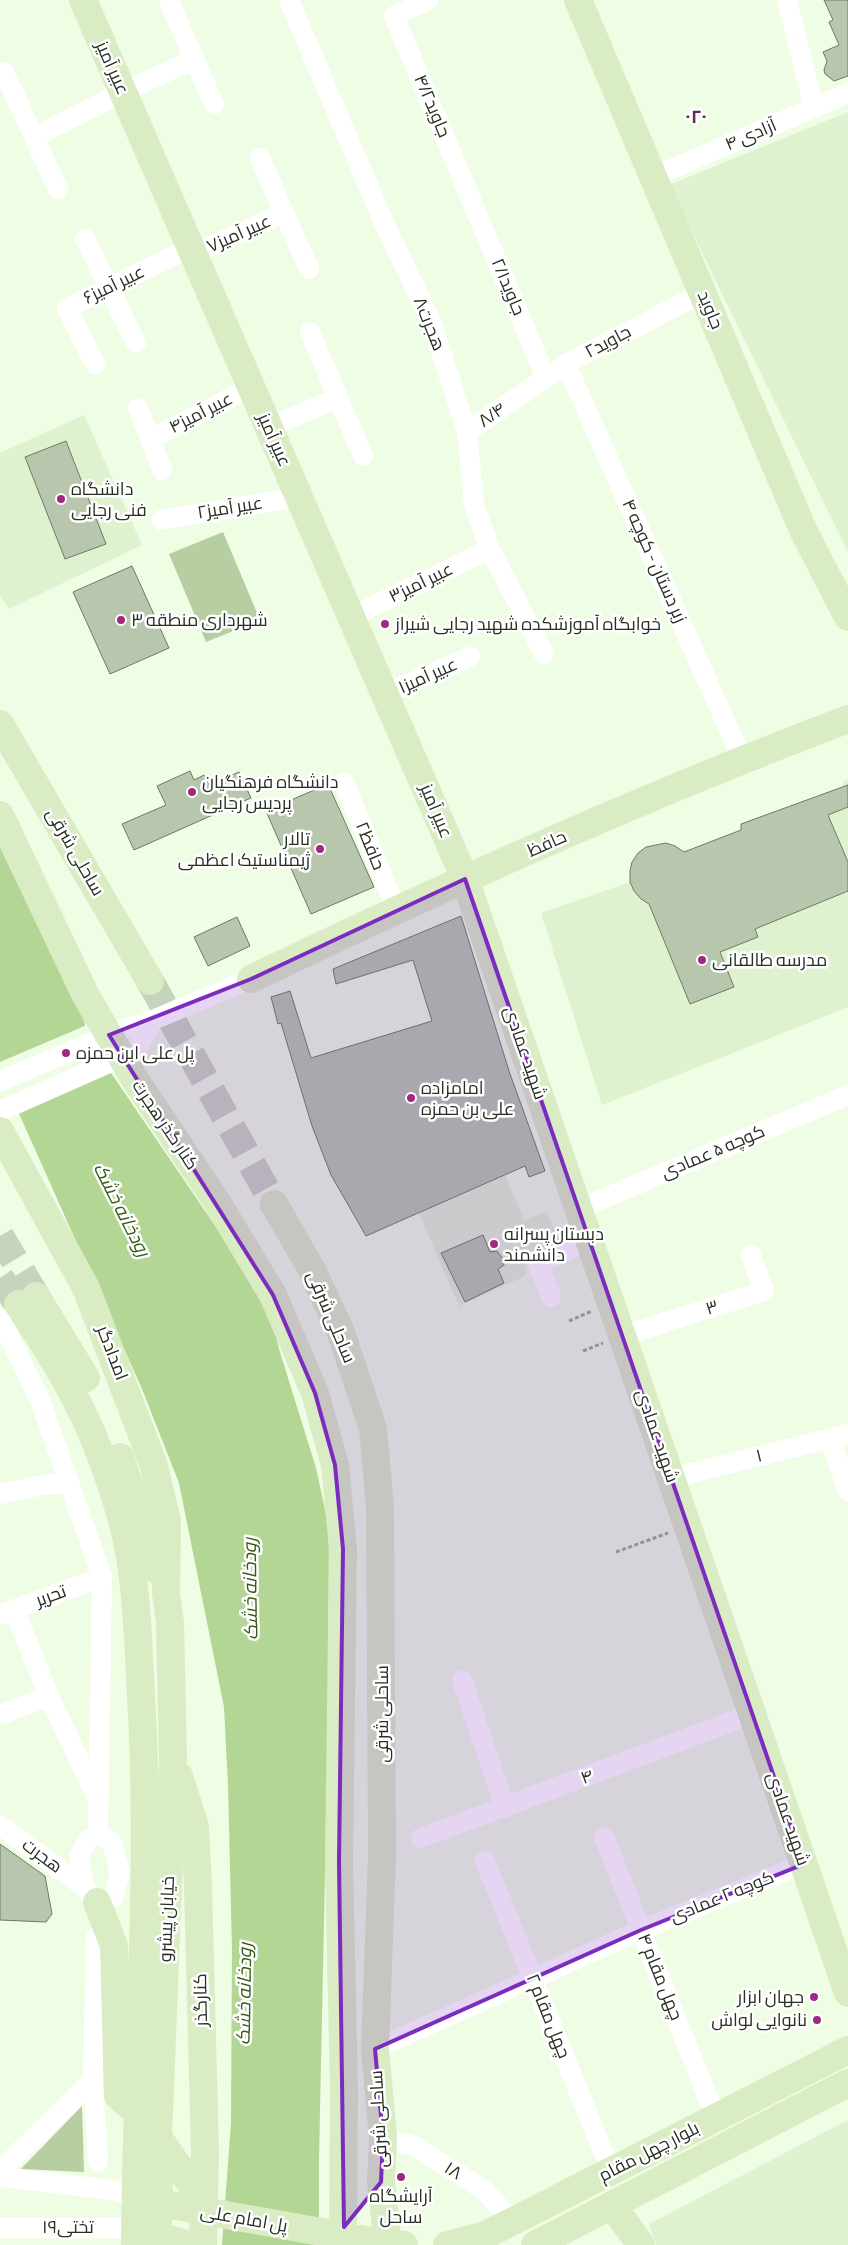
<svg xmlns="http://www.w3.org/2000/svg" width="848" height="2245" font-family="'Sofia Sans Condensed',Cairo,sans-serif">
  <rect width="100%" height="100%" fill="#eefde3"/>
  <path fill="#dff2d0" d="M848,112V552L669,185Z
    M84,415L142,545L9,609L0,596V453Z
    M848,779V1007L602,1105L541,913L630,882L632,862L646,847L666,843L684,852L741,830V824L843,787V781Z
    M505,1175L524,1220L547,1212L558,1239L555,1249L526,1261L525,1276L459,1306L419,1213Z
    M848,2120V2245H656L649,2224Z"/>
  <path fill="#b6cea2" d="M223,532L260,620L206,642L169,554Z
    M82,2106L84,2172L21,2169Z"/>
  <path fill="#b3d694" d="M0,840L79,1004L90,1042L269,1305L279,1349L316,1468L329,1528L328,1733L319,2159V2245H222L231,2123L232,1950L228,1785L224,1707L179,1483L142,1389L0,1071Z"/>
  <path fill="#eefde3" d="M87,1025L92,1041L103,1057L9,1096L0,1076V1062Z"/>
  <path fill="#b7c6ac" stroke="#6e7b63" d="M824,0H848V76L834,81L825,74L824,70L827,61L823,52L839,45L829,22L833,20Z
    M66,441L106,544L65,559L25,457Z
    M132,566L169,648L110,674L73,592Z
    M190,771L194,780L204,775L209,785L239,772L251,798L134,850L122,824L166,805L157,786Z
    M328,784L374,887L311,914L266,811Z
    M848,785V807L828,815L848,862V891L755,929L758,937L720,952L734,987L690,1004L649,904L641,899L634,891L630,882V871L632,862L638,853L646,847L666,843L675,846L684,852L741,830V824Z
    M461,916L509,1071L545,1171L529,1177L525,1166L366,1236L331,1175L312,1126L281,1023L278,1024L271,997L290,991L311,1058L432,1021L413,960L336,984L333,969Z
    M237,917L250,946L208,966L194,937Z
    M483,1235L490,1252L497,1251L503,1259L504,1265L498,1269L504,1283L465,1302L441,1253Z
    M0,1844L45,1876L52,1914L46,1922L0,1920Z"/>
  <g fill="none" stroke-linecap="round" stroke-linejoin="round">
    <path stroke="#c7d4bd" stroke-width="28" stroke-dasharray="28 14" stroke-linecap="butt" d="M150,981L274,1204
      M0,1236L36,1296
      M0,1278L18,1304"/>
    <path stroke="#9da895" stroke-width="3" stroke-dasharray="4 2.5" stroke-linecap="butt" d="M569,1321L592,1311
      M583,1351L603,1343
      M616,1552L668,1533"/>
    <path stroke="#fff" stroke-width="20" d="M289,0L385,225L431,321L467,432L474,505L490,549L544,654
      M428,0L394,16L546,378
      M787,0L814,108
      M170,4L214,104
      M4,72L58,189
      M34,137L123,92L193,60
      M260,158L309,269
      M653,177L848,93
      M85,239L136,343
      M193,254L284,213
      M310,332L363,456
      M95,364L67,308L190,248
      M566,364L742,759
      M138,408L162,470
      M269,427L338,398
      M467,432L566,364L702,293
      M151,439L251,387
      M161,520L299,497
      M351,617L490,549
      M385,694L470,657
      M344,782L396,909
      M0,1081L124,1029L153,1020L251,979
      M0,1111L136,1051L153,1020
      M579,1209L848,1095
      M551,1297L538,1264L590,1240
      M0,1318L40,1400L102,1577L98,1834
      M622,1336L764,1291L751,1255
      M830,1439L848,1491
      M671,1478L848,1434
      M0,1494L48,1484H68
      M14,1609L49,1696L97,1798
      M0,1615L102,1577
      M462,1680L505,1808
      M2,1714L49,1696
      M0,1825L84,1887
      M98,1834L112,1843L120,1873L113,1898L97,1902L84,1887L79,1856L88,1840Z
      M604,1837L716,2118
      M421,1838L752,1714
      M485,1861L611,2171
      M96,1937L93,2080L98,2162
      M375,2049L641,1930L804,1864
      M383,2138L414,2146L484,2190L513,2222
      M0,2171L93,2080
      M0,2177L112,2190L148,2200
      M0,2228H135"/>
    <path stroke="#d9ecc3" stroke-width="28" d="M83,0L465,879L848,1993
      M578,0L804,532L848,617
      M0,724L150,981
      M0,815L86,996L134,1078L217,1202L273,1295L315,1393L335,1465L343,1549L339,1862L344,2090L343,2245
      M251,979C446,885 645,796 848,719
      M0,1131L86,1288L154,1466L167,1521L166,1593L170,1623L173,1758L158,2137L159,2203L157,2245
      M274,1204L312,1270L340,1330L373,1429L380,1507L382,1854L375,2049L383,2138L381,2182L388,2245
      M36,1296L86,1378
      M18,1304C35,1331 54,1358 69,1387C93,1429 111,1480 124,1527C137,1582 138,1640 141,1696C152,1879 136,2062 135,2245
      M120,1457L159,1572
      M179,1776L195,1827L198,1886L205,2153L203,2245
      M97,1902L114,1946L118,2095L127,2104L138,2107
      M158,2137L207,2207
      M159,2203L388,2244L404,2245
      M612,2205L641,2245
      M141,2230L189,2245
      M447,2245L486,2235L848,2050
      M535,2245L848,2083"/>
  </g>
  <path fill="#7b2cbf" fill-opacity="0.2" stroke="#7b2cbf" stroke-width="4" stroke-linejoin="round" d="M465,879L804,1864L641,1930L375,2049L383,2138L381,2182L344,2227L339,1862L343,1549L335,1465L315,1393L273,1295L109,1035L251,979Z"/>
  <g fill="#a02880" stroke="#fff" stroke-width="2">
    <circle cx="61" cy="499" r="5"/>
    <circle cx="121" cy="620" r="5"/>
    <circle cx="385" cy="624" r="5"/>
    <circle cx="192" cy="792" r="5"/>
    <circle cx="320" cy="849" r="5"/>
    <circle cx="702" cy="960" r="5"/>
    <circle cx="66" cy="1053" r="5"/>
    <circle cx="411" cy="1098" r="5"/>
    <circle cx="494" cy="1244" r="5"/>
    <circle cx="814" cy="1997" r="5"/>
    <circle cx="817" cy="2020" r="5"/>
    <circle cx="401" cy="2177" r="5"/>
  </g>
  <g text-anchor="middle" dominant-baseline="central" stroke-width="5" stroke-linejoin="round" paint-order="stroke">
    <g font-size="18" fill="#292f25" stroke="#fff">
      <text transform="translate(112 68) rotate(66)">عبیر آمیز</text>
      <text transform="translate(432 106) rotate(67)">۴/۲جاوید</text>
      <text transform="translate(751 135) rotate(-23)">۴ آزادی</text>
      <text transform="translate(239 234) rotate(-24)">۷عبیر آمیز</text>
      <text transform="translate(114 285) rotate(-26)">۶عبیر آمیز</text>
      <text transform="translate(508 287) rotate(67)">۲/۱جاوید</text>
      <text transform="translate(710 310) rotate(67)">جاوید</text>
      <text transform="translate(429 324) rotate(68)">هجرت۸</text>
      <text transform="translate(608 342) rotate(-28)">۲جاوید</text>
      <text transform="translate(201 413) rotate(-27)">۴عبیر آمیز</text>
      <text transform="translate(492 415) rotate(-35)">۸/۴</text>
      <text transform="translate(274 440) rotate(66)">عبیر آمیز</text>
      <text transform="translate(230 508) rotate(-9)">۲عبیر آمیز</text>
      <text transform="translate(654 561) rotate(66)">زبر دستان - کوچه ۴</text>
      <text transform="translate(421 583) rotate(-26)">۳عبیر آمیز</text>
      <text transform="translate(428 676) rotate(-24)">۱عبیر آمیز</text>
      <text transform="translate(436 811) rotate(67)">عبیر آمیز</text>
      <text transform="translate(547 844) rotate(-24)">حافظ</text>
      <text transform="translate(370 846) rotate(68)">۲حافظ</text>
      <text transform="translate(75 852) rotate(60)">ساحلی شرقی</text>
      <text transform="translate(525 1053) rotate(71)">شهید عمادی</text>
      <text transform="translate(165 1125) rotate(56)">کنار گذر هجرت</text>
      <text transform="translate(713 1152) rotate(-23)">کوچه ۵ عمادی</text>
      <text transform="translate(712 1308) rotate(-18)">۳</text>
      <text transform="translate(331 1317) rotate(67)">ساحلی شرقی</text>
      <text transform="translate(112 1353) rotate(69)">امدادگر</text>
      <text transform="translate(657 1436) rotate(71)">شهید عمادی</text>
      <text transform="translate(759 1456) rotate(-14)">۱</text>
      <text transform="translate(51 1596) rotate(-20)">تحریر</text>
      <text transform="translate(382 1714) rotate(-90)">ساحلی شرقی</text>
      <text transform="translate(587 1777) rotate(-21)">۴</text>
      <text transform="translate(788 1819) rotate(71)">شهید عمادی</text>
      <text transform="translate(42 1856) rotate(36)">هجرت</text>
      <text transform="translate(722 1897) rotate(-22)">کوچه ۲ عمادی</text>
      <text transform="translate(167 1919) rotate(-88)">خیابان پیشرو</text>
      <text transform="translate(660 1977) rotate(68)">چهل مقام ۴</text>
      <text transform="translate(201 2000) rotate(-91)">کنارگذر</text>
      <text transform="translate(548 2016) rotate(68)">چهل مقام ۲</text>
      <text transform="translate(379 2119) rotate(-93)">ساحلی شرقی</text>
      <text transform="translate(649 2152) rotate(-27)">بلوار چهل مقام</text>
      <text transform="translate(453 2171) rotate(32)">۱۸</text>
      <text transform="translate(244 2219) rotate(10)">پل امام علی</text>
      <text x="68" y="2227">تختی۱۹</text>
    </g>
    <g font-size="18" fill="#292f25" stroke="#fff" text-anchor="start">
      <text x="71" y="489">دانشگاه<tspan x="71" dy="21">فنی رجایی</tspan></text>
      <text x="131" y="620">شهرداری منطقه ۳</text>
      <text x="395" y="624">خوابگاه آموزشکده شهید رجایی شیراز</text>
      <text x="202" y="782">دانشگاه فرهنگیان<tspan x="202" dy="21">پردیس رجایی</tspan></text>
      <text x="310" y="839" text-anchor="end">تالار<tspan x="310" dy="21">ژیمناستیک اعظمی</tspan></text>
      <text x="712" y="960">مدرسه طالقانی</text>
      <text x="76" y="1053">پل علی ابن حمزه</text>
      <text x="421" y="1088">امامزاده<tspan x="421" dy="21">علی بن حمزه</tspan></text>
      <text x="504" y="1234">دبستان پسرانه<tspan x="504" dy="21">دانشمند</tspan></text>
      <text x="804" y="1997" text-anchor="end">جهان ابزار</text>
      <text x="807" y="2020" text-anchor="end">نانوایی لواش</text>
      <text x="401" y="2196" text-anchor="middle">آرایشگاه<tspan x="401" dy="21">ساحل</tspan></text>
    </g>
    <g font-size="19" font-weight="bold" fill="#642952" stroke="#fff">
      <text x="696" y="117">۰۲۰</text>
    </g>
    <g font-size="19" font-style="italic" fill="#395814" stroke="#fff">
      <text transform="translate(121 1210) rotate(63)">رودخانه خشک</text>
      <text transform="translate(251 1589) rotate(-91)">رودخانه خشک</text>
      <text transform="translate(245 1994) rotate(-89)">رودخانه خشک</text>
    </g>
  </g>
</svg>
